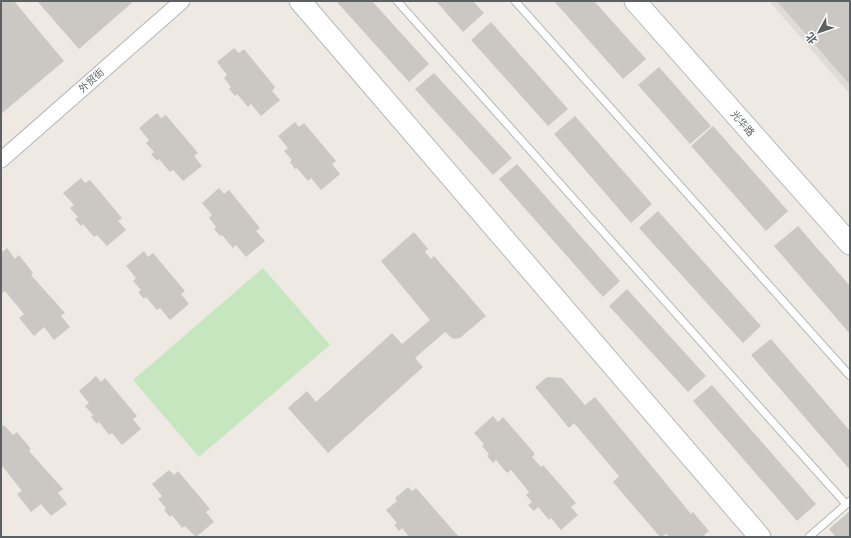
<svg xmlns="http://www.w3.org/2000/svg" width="851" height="538" font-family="'Open Sans','Noto Sans SC',sans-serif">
  <rect width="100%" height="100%" fill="#eeeae3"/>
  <path fill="#dfdcd7" d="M769,1H850V94Z"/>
  <path fill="#c5e6bf" d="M263,268L330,345L199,457L133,380Z"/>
  <path fill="#cbc7c2" d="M1,1H14L64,61L1,114Z
    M37,1H134L79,49Z
    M336,1H372L429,64L409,82Z
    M436,1H473L484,13L463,32Z
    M554,1H594L646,59L623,79Z
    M777,1H850V85Z
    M491,22L568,109L548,126L471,40Z
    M234,48L239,53L244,49L275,87L272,91L280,100L261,116L251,104L248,107L237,94L235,96L229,89L231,87L224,78L227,75L217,62Z
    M659,67L711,126L690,144L638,85Z
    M434,73L512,158L493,175L415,89Z
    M157,113L161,118L166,115L198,153L194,156L202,166L183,181L173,170L170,172L159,159L157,161L151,154L154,152L146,143L149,140L139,128Z
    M575,116L652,204L631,223L554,134Z
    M295,122L299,127L304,123L336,161L332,164L340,174L321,190L311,178L308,181L297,168L295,169L290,162L292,160L284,151L288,148L278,136Z
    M713,126L788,211L766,231L691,146Z
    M517,164L620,281L603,297L499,179Z
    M81,178L85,183L90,180L122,218L118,221L126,230L107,246L97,235L94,237L83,224L81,226L75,219L78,217L70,208L74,205L63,193Z
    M219,188L224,194L229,190L260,228L256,231L265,241L246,257L236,245L233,248L222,235L220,236L214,229L216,227L209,218L212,215L202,203Z
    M658,211L761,326L743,343L639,228Z
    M798,226L850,286V334L774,246Z
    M414,232L428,249L425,252L431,259L434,256L486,316L460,338L453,339L445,332L415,358L423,367L328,453L288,408L307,391L316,402L392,333L402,344L430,320L381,261Z
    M7,248L15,259L19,255L33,273L31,275L65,313L61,316L70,327L54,340L44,327L34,336L19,318L24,314L5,291L1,294V253Z
    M144,251L148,257L153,253L185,291L181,294L189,304L170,320L160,308L157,310L146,297L144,299L138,292L141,290L133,281L136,278L126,266Z
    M627,289L706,376L688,392L609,306Z
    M771,339L850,431V470L751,355Z
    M96,376L101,382L105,378L137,416L133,419L141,429L122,445L112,433L109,435L99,422L97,424L91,417L93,415L85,406L89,403L79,391Z
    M547,377L562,378L585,405L595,397L691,514L693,512L709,531L704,535L706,537H669L667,534L660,537L613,482L619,476L574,423L569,428L535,387Z
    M712,385L816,504L797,521L693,401Z
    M493,416L498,422L503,417L535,454L532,457L541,467L543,465L576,503L571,507L578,515L561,530L551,518L549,520L538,507L534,511L528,505L532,502L526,495L529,492L511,470L507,473L496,460L493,463L487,456L489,454L482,446L484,444L474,433Z
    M4,425L13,435L17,432L31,449L29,451L63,489L58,493L67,504L51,516L41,504L31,512L17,494L22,491L3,467L1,468V427Z
    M169,470L174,475L178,471L210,509L206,512L214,522L196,537L185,526L182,528L172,515L170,517L164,510L166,508L158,499L162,496L152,484Z
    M408,487L412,491L416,488L459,537H409L402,528L399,531L394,525L397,523L386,510L397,501L395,498Z
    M850,511V537H836L829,529Z"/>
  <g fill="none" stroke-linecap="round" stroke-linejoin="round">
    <defs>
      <path id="lane" d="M397,1L846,504
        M515,1L850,376
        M809,537L850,501"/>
      <path id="street" d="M1,160L182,1"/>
      <path id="secondary" d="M300,1L760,537
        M635,1L850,244"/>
    </defs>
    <use href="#lane" stroke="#b3b7ba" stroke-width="9"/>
    <use href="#street" stroke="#b3b7ba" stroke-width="17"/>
    <use href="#secondary" stroke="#b4b9bd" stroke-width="23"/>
    <use href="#lane" stroke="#fff" stroke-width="7"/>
    <use href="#street" stroke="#fff" stroke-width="15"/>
    <use href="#secondary" stroke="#fff" stroke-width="21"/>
  </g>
  <g text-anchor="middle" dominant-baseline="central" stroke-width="3" stroke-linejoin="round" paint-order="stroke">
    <g font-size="10" fill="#5b6064" stroke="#fff">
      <text transform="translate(91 80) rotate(-42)">外贸街</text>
      <text transform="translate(743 123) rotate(49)">光华路</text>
    </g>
  </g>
  <rect width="851" height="538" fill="none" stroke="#5b6064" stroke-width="4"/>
  <g transform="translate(819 32) rotate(230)" stroke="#ffffff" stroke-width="3" paint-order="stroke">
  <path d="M0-3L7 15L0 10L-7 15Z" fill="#5b6064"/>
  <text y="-6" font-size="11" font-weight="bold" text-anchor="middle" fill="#5b6064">北</text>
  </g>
</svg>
